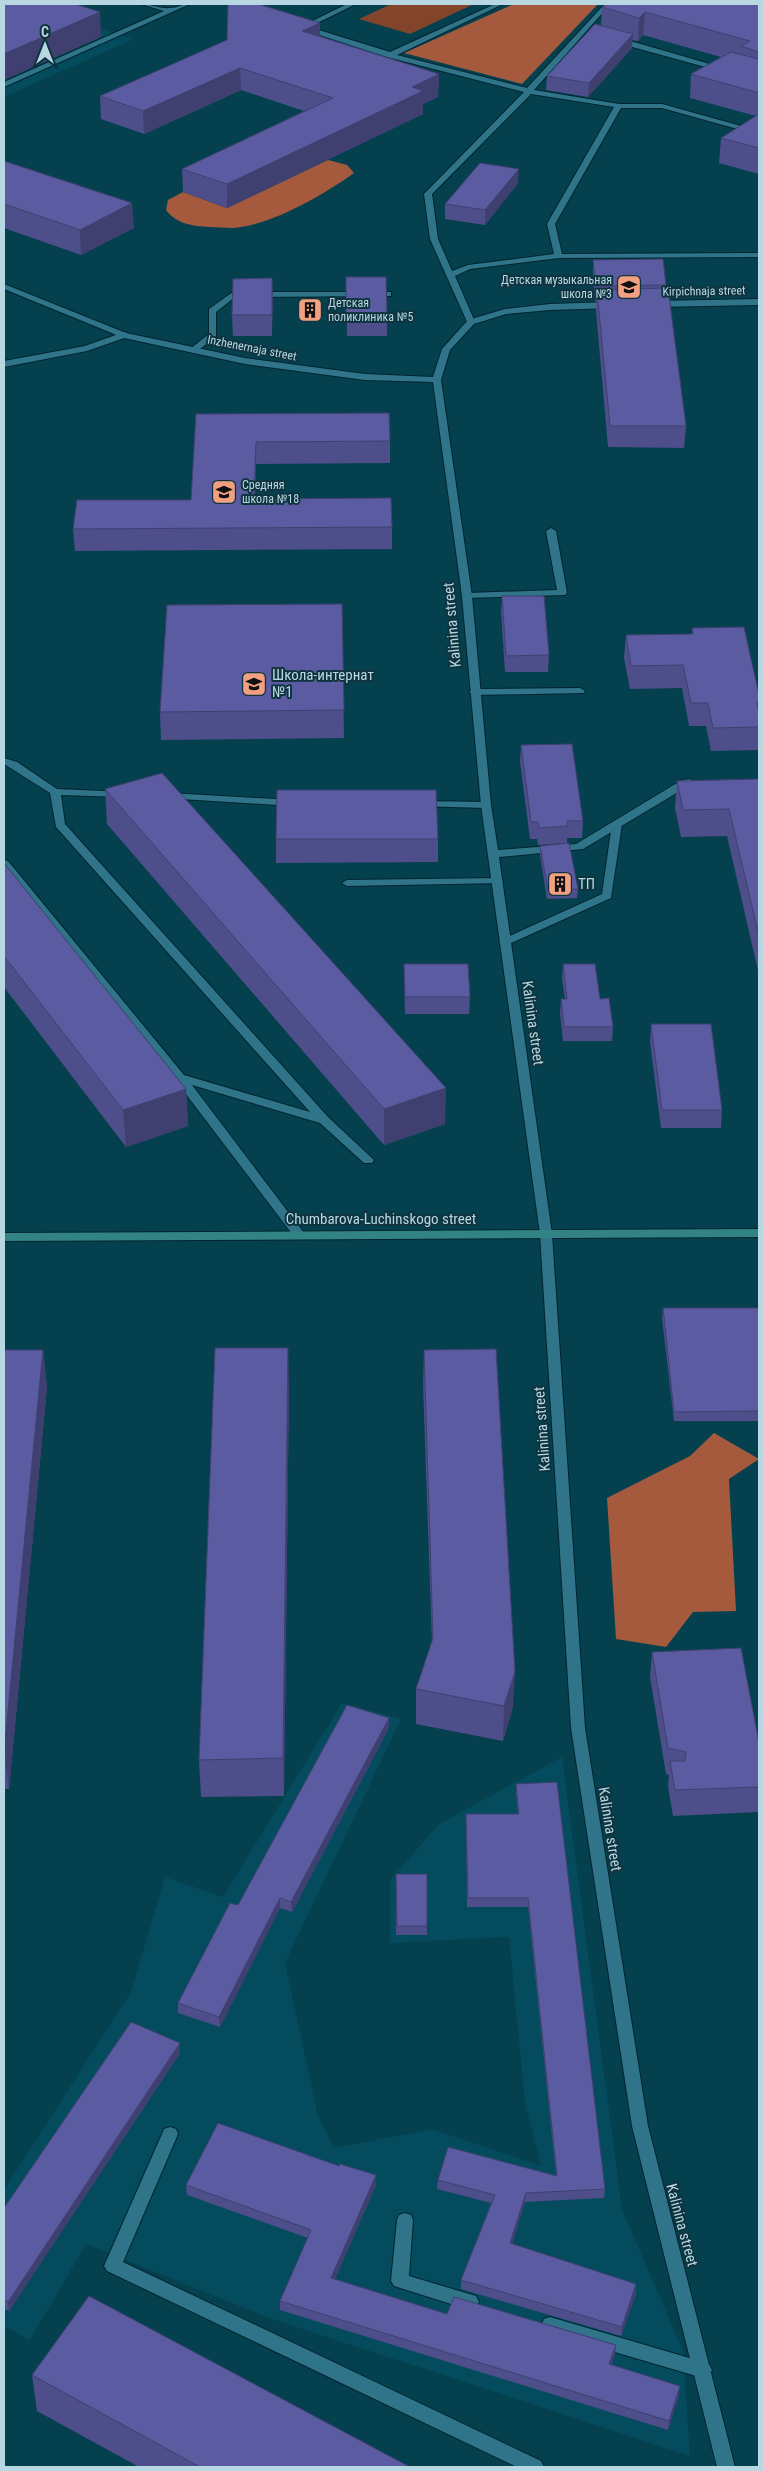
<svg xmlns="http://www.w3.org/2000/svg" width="763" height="2471" font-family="'Roboto Condensed',sans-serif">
  <rect width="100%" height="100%" fill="#05404f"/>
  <path fill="#044b5d" d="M98,28L134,39L4,97V69Z
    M342,1703L401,1719L285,1963L318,2116L334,2148L432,2129L541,2166L525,2103L509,1937L390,1943V1880L439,1824L562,1757L622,2209L683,2351L690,2456L269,2318L86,2244L30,2340L4,2326V2190L131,1992L165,1877L223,1897Z"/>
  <path fill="#83442c" d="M391,4H474L410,34L359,19Z"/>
  <path fill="#a55a3d" d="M514,4H598L522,84L404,53Z
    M328,160L347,165L354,173C325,194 276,222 241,227C231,229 220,227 210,227C192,226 177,224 166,210L168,200L183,192L227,208Z
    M714,1433L759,1459L729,1479L736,1611L693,1612L666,1647L616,1639L607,1498L690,1456Z"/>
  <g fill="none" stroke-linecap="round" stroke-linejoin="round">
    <defs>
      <path id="lane" d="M141,4C150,4 160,9 170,8C177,8 182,4 190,4L4,87V82L164,11Z
        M347,4H356L309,27L390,52L495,4H503L397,55L527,88L602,7L608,4H616L606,9L534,90L619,104H662L759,131V135L662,108H621L555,224L562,254L759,253V257L559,258L470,269L455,276L475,322L468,324L430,239L424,194L524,92L387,57L298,28ZM531,94L614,107L547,224L554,254L468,265L452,271L438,239L432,194Z
        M614,38H620L727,69L720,71L614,42Z
        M388,292H391V296L235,297L216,312V337L197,351L190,349L209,334V309L233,292Z
        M124,332L127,333V337L87,351L4,367V361L85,346Z
        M551,528L556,531L567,593L565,595L464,598V594L467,593L557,590L546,531Z
        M580,688L585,691L584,693L474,695L469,692L474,689Z
        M4,758L17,762L57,789L125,792L126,794L121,797L61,795L65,824L328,1117L374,1160L372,1163H364L320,1123L192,1085L304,1233L306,1236L304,1239H296L176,1081L4,870V860L8,861L184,1075L310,1112L56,827L50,793L4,764Z
        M169,793L293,800L298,803L293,806L165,798V794Z
        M421,801L486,802L491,805L486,808L417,806V802Z
        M617,821L622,824L611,898L509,944H501L499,942L501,940L602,894L612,824Z
        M498,878L503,881L502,883L347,886L342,883L347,880Z
        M170,2127L176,2129L178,2134L123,2262L541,2461L544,2467H517L107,2271L104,2266L162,2134L164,2129Z
        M405,2213L411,2215L413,2220L409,2276L476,2296L479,2302L476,2308L470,2310L394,2286L391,2281L397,2220L399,2215Z
        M550,2317L703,2362L709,2364L712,2370L709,2376L703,2378L550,2333L544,2331L541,2325L544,2319Z"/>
      <path id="street" d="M4,284L126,333L245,358L365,374L433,377L442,349L468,320L505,309L550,304L611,302L615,305L611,308L550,310L506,314L474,324L450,350L441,380L472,596L491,805L498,850L576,844L682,780L690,779L695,782L583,849L499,857L552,1234L585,1728L648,2126L735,2467H717L632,2126L571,1728L540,1234L481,805L462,596L433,382L365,380L245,364L124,338L4,289Z
        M759,299V305L654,307L650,304L654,301Z"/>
      <path id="secondary" d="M759,1229V1237L4,1241V1233Z"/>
    </defs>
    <use href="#lane" stroke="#00252f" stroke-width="2"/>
    <use href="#street" stroke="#00252f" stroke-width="2"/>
    <use href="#secondary" stroke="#00252f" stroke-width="2"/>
    <use href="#lane" fill="#2f7489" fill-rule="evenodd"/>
    <use href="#street" fill="#2f7489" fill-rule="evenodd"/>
    <use href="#secondary" fill="#328484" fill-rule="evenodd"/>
  </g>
  <path fill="#4d4e8a" d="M759,4V174L719,163L721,138L756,116L690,98L691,74L721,57L643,35L638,41L632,40V48L588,97L546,90L547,76L601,26L602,7Z
    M320,36L439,74L438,97L423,104V114L227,208L183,192L182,169L304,111L241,90L144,134L101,119L100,96Z
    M4,161L134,228L81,255L4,228Z
    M518,183L485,225L445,219V204Z
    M593,260L666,285V288L686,426L684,448L608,447L596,311V301H595L593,275Z
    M346,277L387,315V336H347Z
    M272,278V336H233L232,315Z
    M196,414L390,441V463L256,464L255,499L392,527V549L75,551L73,529L191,500Z
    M502,596L549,655L548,672H505L501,612Z
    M342,604L344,738L161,740L160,712Z
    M692,628L759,695V750L711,751L706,726H689L682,688L630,689L624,658L626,635L692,634Z
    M521,745L583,821L582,838H567V843L538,845L537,839H530L520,762Z
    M759,779V975L727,836L681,837L675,808L677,781Z
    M105,789L445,1124L384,1145L107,824Z
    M276,839H438V862L276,863Z
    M540,846L578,889L577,898L547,899L540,855Z
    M4,863L186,1089L188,1126L126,1147L4,987Z
    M404,964L470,997L469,1014H405Z
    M563,964L600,999L613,1027L612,1041H563L560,1013L561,999H565L562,978Z
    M651,1024L722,1110L721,1128H661L650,1042Z
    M663,1308H759V1421H674L662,1318Z
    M4,1350H43L47,1387L9,1789H4Z
    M424,1350L513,1707L503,1741L416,1724V1689L432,1643L423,1384Z
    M289,1385L284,1796L201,1797L199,1760Z
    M652,1652L759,1743V1812L673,1816L668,1787L669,1775L666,1774L650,1677Z
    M389,1728L292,1912L280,1908L220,2027L178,2013V2003L238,1905Z
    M516,1784L605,2189L604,2198L525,2202L512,2244L636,2294L621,2336L461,2289V2280L491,2203L437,2189L438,2180L556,2175L528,1907H467L466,1814H518L516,1793Z
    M396,1874H427V1935H396Z
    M180,2053L9,2311L4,2309V2208Z
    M339,2166L376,2175V2185L335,2279L447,2314L616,2345L615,2354L611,2365L679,2395L668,2430L280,2310V2301L308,2238L187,2195L186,2185Z
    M32,2375L410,2467H139L37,2411Z"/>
  <path fill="#3f4070" d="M100,12L101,37L4,80V54Z
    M645,12L643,35L638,41L639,18Z
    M320,23V46L302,31Z
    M633,34L632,48L588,97L589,83Z
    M240,68L241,90L144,134L143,111Z
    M439,74L438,97L423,104V114L227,208V184L412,87Z
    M519,169L518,183L485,225V210Z
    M132,203L134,228L81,255L80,230Z
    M272,278L273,299L272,336Z
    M256,442V464L254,521V499Z
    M446,1088L445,1124L384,1145V1109Z
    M186,1089L188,1126L126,1147L123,1110Z
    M288,1348L289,1385L284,1796L283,1758Z
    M43,1350L47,1387L9,1789L4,1752Z
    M515,1672L513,1707L503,1741L504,1706Z
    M389,1718V1728L292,1912L291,1902Z
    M280,1898V1908L220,2027L219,2017Z
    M180,2043V2053L9,2311L8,2302Z
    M376,2175V2185L331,2288V2278Z
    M526,2193L525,2202L509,2253L510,2243Z
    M636,2284V2294L621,2336L622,2327Z
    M616,2345L615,2354L608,2373L609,2364Z
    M680,2386L679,2395L668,2430L669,2421Z"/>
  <path fill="#5a5ba0" stroke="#3f4070" d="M4,4H75L100,12L4,54Z
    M228,4H258L320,23L302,31L439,74L412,87L423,91L227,184L182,169L333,98L240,68L143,111L100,96L227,40Z
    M606,4H759V52L741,46L750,41L645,12L639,18L602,7Z
    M595,24L633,34L589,83L547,76Z
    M731,52L759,59V93L691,74Z
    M759,114V148L721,138Z
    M4,161L132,203L80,230L4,204Z
    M480,163L519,169L485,210L445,204Z
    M663,259L666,285L596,286L593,260Z
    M346,277H386L387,315H346Z
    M272,278V315H232L233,279Z
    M668,288L686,426H610L597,290Z
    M389,413L390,441L256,442L254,499L391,498L392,527L73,529L77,500H191L196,414Z
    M502,596H544L549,655L506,656Z
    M342,604L344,710L160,712L167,605Z
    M744,627L759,695V702H757L759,714V727L713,728L708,703H691L683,665L631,666L626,635L693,634L692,628Z
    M572,744L583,821H567L568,826L539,828L538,822H531L521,745Z
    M162,773L446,1088L384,1109L105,789Z
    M759,779V936L729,809L683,810L677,781Z
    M277,790H436L438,839H276Z
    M569,843L578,889L548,890L540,846Z
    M4,863L186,1089L123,1110L4,956Z
    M404,964H468L470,997H405Z
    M563,964H595L600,999L609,998L613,1027H564L561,999H567Z
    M651,1024H711L722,1110H662Z
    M663,1308H759V1411L674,1412Z
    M215,1348H288L283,1758L199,1760Z
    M496,1349L515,1672L504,1706L416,1689L433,1638L424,1350Z
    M4,1350H43L4,1752Z
    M741,1648L759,1743V1787L675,1790L670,1761H685L686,1752L668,1748L652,1652Z
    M347,1705L389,1718L291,1902L280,1898L219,2017L178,2003L230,1903L238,1905Z
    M557,1782L605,2189L526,2193L510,2243L636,2284L622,2327L461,2280L495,2195L438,2180L448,2147L557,2176L528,1898H468L466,1814H519L516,1784Z
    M396,1874H427V1926H397Z
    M131,2022L180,2043L8,2302L4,2300V2208Z
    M218,2123L339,2166L340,2164L376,2175L331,2278L447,2314L454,2297L616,2345L609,2364L680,2386L669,2421L280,2301L311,2230L186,2185Z
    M89,2296L410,2467H200L32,2375Z"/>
  <defs>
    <symbol id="school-square" viewBox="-11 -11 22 22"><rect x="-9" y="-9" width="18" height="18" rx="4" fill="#f2a081" stroke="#0f343f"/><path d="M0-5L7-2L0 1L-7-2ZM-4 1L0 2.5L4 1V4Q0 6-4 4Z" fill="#111"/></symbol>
    <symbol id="building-square" viewBox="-11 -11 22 22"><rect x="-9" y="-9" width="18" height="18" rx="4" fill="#f2a081" stroke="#0f343f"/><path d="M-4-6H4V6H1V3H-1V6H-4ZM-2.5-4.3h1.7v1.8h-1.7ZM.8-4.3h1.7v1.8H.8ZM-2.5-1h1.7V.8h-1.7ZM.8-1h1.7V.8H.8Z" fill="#111"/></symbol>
  </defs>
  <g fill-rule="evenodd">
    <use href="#school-square" x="615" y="273" width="28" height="28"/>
    <use href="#building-square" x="296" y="296" width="28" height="28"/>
    <use href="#school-square" x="210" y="478" width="28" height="28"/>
    <use href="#school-square" x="240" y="670" width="28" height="28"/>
    <use href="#building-square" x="546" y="870" width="28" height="28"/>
  </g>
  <g text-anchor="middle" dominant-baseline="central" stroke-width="4" stroke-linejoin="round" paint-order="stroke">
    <g font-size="12" fill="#b7d8e3" stroke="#0f343f" text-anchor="start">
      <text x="612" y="280" text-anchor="end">Детская музыкальная<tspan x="612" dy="14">школа №3</tspan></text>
      <text x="328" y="303">Детская<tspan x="328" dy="14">поликлиника №5</tspan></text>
      <text x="242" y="485">Средняя<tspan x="242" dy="14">школа №18</tspan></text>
    </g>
    <g font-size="12" fill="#b7d8e3" stroke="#0f343f">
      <text transform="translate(704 291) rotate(-1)">Kirpichnaja street</text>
      <text transform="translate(252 348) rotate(11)">Inzhenernaja street</text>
    </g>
    <g font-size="15" fill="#b7d8e3" stroke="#0f343f">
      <text transform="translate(452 625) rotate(-95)">Kalinina street</text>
      <text transform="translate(533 1023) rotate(82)">Kalinina street</text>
      <text x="381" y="1219">Chumbarova-Luchinskogo street</text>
      <text transform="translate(542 1429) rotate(-94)">Kalinina street</text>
      <text transform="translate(610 1829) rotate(81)">Kalinina street</text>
      <text transform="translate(682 2225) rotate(75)">Kalinina street</text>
    </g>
    <g font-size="15" fill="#b7d8e3" stroke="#0f343f" text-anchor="start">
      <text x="272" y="675">Школа-интернат<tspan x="272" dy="17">№1</tspan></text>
      <text x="578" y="884">ТП</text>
    </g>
  </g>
  <rect width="763" height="2471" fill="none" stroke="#b7d8e3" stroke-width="10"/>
  <g transform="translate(45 45)" stroke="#0f343f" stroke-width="4" paint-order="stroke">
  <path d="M0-4L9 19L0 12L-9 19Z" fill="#b7d8e3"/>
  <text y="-8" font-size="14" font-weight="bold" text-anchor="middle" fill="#b7d8e3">С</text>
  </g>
</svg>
